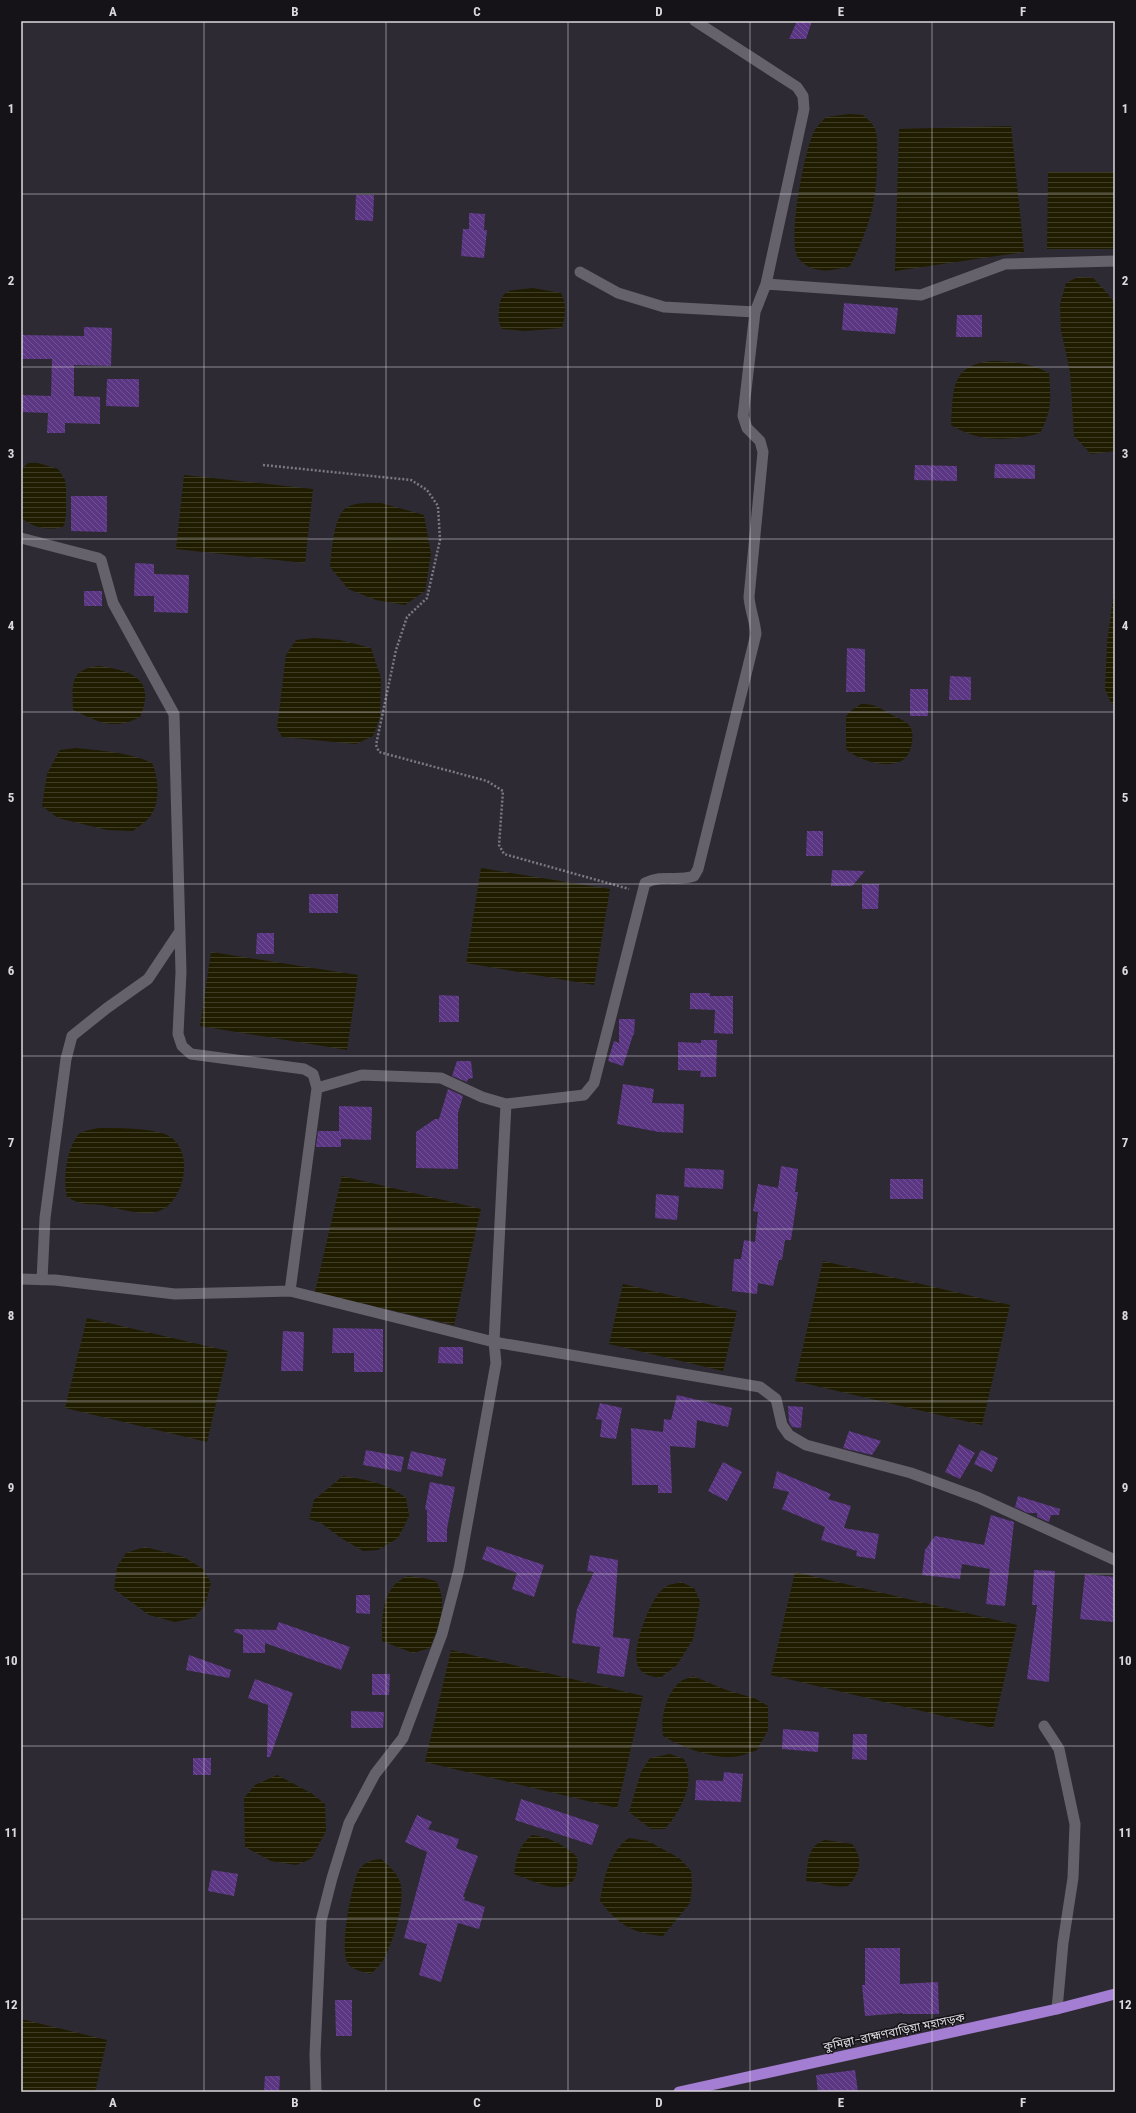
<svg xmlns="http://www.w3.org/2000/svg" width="1136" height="2113" font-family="'Roboto Condensed','Noto Sans Bengali',sans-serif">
  <defs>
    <pattern id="water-rules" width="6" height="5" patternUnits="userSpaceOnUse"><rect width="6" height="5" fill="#1f1c00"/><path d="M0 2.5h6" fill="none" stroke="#3f3c25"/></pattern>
    <pattern id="building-back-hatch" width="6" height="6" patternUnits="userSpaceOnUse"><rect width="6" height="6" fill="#5b3683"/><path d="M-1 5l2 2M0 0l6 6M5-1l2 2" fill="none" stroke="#725294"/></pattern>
  </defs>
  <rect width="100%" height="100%" fill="#2d2a33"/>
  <path fill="url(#water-rules)" d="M850,114L863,115C867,119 872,123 874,127C878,134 877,146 877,154C878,198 870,227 850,266C832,271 814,275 799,259C786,245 804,153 813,134C815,128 821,123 826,117Z
    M1011,126L1024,252L895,271L899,129Z
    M1048,172H1115V249H1047Z
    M1078,277L1093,278L1108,294L1115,304V451L1091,454L1074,436L1070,372L1061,330L1060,304L1066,283Z
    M533,288L561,293C567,304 565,316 562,328L525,331L502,329C498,322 498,318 499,310C500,286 514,291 533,288Z
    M991,361C1011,361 1031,363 1049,373C1051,397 1052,412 1040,433C1010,442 978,442 951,425C954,391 949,366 991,361Z
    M28,463H38L58,469L65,480L66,488V514L64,526C52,532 29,527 21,517V470Z
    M184,475L313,489L305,563L176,549Z
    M381,503L424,515L431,554L425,591L405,605L376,600L348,589L330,567C332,551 333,517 347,507C356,502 371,503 381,503Z
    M1115,582V704L1111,703L1105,689L1107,643Z
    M314,638L340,640L371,648L381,678L380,717L373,736L356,744L282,737L277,728L286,655L296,640Z
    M99,666C133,671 156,679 140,717C113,731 99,722 73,710C72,684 70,669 99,666Z
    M861,704C877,704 879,708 892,715C909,723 916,726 911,747C910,752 906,759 901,761C886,769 858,760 846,749V716L852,710Z
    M76,748C102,751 129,752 152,763C159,779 161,805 148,819C144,823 138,827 133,831L107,830L58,818L42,806L47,774L60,750Z
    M481,868L610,889L594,985L466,963Z
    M211,952L358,975L347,1050L200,1026Z
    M98,1128C118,1128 147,1128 165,1134C197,1147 185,1205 156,1212C142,1216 117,1208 102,1205C95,1204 87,1205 81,1203C76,1202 72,1199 67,1197C63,1180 66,1153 76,1138C80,1130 91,1130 98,1128Z
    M342,1176L481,1209L454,1325L315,1292Z
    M823,1261L1010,1305L982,1425L795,1381Z
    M623,1284L737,1311L723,1371L609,1344Z
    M87,1318L228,1351L207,1442L65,1408Z
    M343,1476C367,1480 387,1483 406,1498L409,1516L398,1538L378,1550L363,1551L341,1538L321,1523L309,1519L314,1500Z
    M145,1547L184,1557L203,1569L211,1583L205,1605L194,1618L175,1622L149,1615L114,1589L117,1567L126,1553Z
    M795,1572L1017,1625L993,1728L771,1675Z
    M408,1576L423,1578L436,1581C449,1604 439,1625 430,1648L413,1653L382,1641C382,1616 381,1587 408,1576Z
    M681,1582L694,1588L700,1601L693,1639L677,1665L660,1678C652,1676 644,1676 639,1668C629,1653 650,1598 664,1588C668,1584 676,1584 681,1582Z
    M451,1650L643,1696L617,1808L425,1762Z
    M693,1676L726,1690L754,1698L768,1706V1730L757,1750C751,1752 745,1755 739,1756C717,1761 681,1747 663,1736C660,1718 666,1693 681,1681C684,1679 690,1678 693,1676Z
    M670,1754L684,1759C697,1781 680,1812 665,1829H651L629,1812L641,1772L650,1758Z
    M277,1775L311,1793L325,1804L326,1831L311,1859L296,1865L271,1861L245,1847L244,1798L255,1785Z
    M532,1835C549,1837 565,1845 577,1857C581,1906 539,1883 514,1874C516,1858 519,1845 532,1835Z
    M629,1838L648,1841L679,1858L691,1871L692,1885L690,1903L663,1936C632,1933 619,1925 600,1901C604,1879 609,1851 629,1838Z
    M825,1840L852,1844C864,1859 860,1873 848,1886C831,1888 822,1882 806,1881C808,1864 806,1846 825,1840Z
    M381,1859C388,1865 397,1873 400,1882C406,1900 393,1941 385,1957C382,1963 376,1969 371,1974C364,1972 351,1970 347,1962C340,1947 351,1888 358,1872C363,1862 371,1860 381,1859Z
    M21,2019L107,2040L95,2092H21Z"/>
  <path fill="url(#building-back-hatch)" d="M797,21H812L806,39H789Z
    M356,195H374L373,221L355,220Z
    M469,213L485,214L484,230H487L484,258L461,256L463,229H469Z
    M844,303L898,308L895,334L842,330Z
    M957,315H982V337H956Z
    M84,327L112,328L111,366L74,365V396L100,397V424L65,423V433H47L48,413L21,412V395L51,396L52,359H21V335L84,336Z
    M107,379H139V407L106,406Z
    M995,464L1035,465V479L994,478Z
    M915,465L957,466V481L914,480Z
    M71,496H107V532L71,531Z
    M135,563L154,564V574L189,575L188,613L154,612V596H134Z
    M84,591H102V606H84Z
    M847,648L865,649V692H846Z
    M950,676L971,677V700H949Z
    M910,689H928V716H910Z
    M807,831H823V856H806Z
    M832,870L865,871L852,886H831Z
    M862,884H879L878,909H862Z
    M309,894H338V913H309Z
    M257,933H274V954H256Z
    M690,993H710V996H733V1034L714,1033L715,1010L690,1009Z
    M439,995L459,996V1022H439Z
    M619,1019H635L634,1035H633L623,1066L608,1061L614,1041L619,1043Z
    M701,1040H717L716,1077H700L701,1071L678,1070V1042L701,1043Z
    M457,1061H471L473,1078L468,1079L467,1082L452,1076Z
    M623,1084L654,1089L652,1103L684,1104L683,1133L659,1132L617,1124Z
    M448,1089L463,1096L458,1113V1169L416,1168V1132L435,1119H439Z
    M339,1106L372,1107L371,1140L341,1139V1147H316L318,1131H339Z
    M781,1166L798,1169L795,1192H798L791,1240H785L782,1260H779L773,1286L758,1283L757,1294L732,1291L734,1259H741L744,1240L755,1242L758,1212L753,1211L758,1184L778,1188Z
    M685,1168L724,1170L723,1189L684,1187Z
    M890,1179H923V1199H890Z
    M656,1194L679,1196L677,1220L655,1218Z
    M333,1328L383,1329V1372H354V1353H332Z
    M283,1331L304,1332L303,1371H281Z
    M439,1347H463V1364L438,1363Z
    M677,1395L732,1408L728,1427L697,1420L695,1448L670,1446L672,1493H658V1485H632L631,1428L663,1432L664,1419L671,1420Z
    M600,1403L622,1408L616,1439L600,1437L602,1420L596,1419Z
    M788,1406L803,1407L801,1428L792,1427L789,1422Z
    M849,1431L881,1441L872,1455L843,1448Z
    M959,1444L975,1453L960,1479L945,1472Z
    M366,1450L404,1457L401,1472L363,1465Z
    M981,1450L998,1458L992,1472L974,1464Z
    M411,1451L446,1459L442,1477L407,1469Z
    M723,1462L742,1472L727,1501L708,1491Z
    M777,1471L831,1494L828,1499L851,1506L844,1528L879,1534L875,1559L856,1556L857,1551L821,1540L825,1527L782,1509L789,1492L773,1488Z
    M430,1482L455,1487L447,1529V1542H427V1510L425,1509Z
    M1018,1496L1060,1509L1059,1515H1051L1049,1522L1037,1517V1513H1028L1015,1507Z
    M991,1515L1014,1522L1005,1606L986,1604L990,1569L962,1564L960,1579L922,1575L925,1550L935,1536L984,1545Z
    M487,1546L544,1565L534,1597L512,1589L517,1573L482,1559Z
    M590,1555L618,1560L613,1637L630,1639L624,1677L597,1673L600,1647L572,1643L577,1609L594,1572L587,1571Z
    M1034,1570L1055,1571L1049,1682L1027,1679L1037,1605H1032Z
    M1085,1574L1115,1577L1113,1622L1080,1619Z
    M356,1595H370V1614L356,1613Z
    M279,1622L350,1647L341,1670L265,1643V1653H243V1635L234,1632L235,1629L276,1630Z
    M189,1655L231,1670L229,1678L186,1670Z
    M372,1674H390L389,1695H372Z
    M255,1679L293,1693L270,1757H267L268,1705L248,1698Z
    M351,1711L384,1712L383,1728H351Z
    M783,1729L819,1732L818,1752L782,1749Z
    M853,1734H867V1760L852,1759Z
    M193,1758H211V1775H193Z
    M724,1772L743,1774L741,1802L695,1800L696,1780L723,1781Z
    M521,1799L599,1825L592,1845L515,1820Z
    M417,1815L432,1822L428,1829L459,1839L456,1848L478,1856L463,1897H465L464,1900L485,1907L479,1929L458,1923L441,1982L419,1975L427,1944L404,1938L427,1852L405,1842Z
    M212,1870L238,1874L234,1896L208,1891Z
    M865,1948H900V1984L938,1982L939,2014H903V2013L865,2016L862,1985H865Z
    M335,2000H352V2036H336Z
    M855,2070L858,2092H818L816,2075Z
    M265,2076H280L279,2092H264Z"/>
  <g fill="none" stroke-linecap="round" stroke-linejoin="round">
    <path stroke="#7c7980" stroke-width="2.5" stroke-dasharray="2 2" stroke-linecap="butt" d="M263,465L411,480L427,490L438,506L440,540L427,598L407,617L396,650L376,745L379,752L487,781L503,791L499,845L504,854L629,889"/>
    <path stroke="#66626c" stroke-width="11" d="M695,21L797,87L803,96L804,109L766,284
      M580,272L618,293L664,307L755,312L766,284L921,295L1005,264L1115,261
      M755,312L743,416L747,428L760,441L763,452L749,597C750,610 755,621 756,634L698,869L694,876C675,882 664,874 645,883L594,1083L584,1095L506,1104L494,1342L760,1387L776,1399L782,1425L789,1435L806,1445L911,1473L979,1498L1115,1560
      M21,538L98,558L101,560L113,603L174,714L181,972L178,1034L182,1046L191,1054L304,1069L313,1074L317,1088L290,1291L494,1342L496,1363L459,1569L442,1634L403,1738L375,1774L349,1823L332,1878L321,1921L315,2054L316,2092
      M317,1088L362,1075L441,1078L482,1097L506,1104
      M21,1279L55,1280L175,1294L290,1291
      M42,1280L45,1218L66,1059L72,1036L107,1008L148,979L180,931
      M1044,1726L1059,1749L1075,1824L1073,1878L1063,1943L1057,2009"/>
    <path stroke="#a47ed3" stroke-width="11" d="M679,2092L1057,2009L1115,1994"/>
  </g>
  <path fill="none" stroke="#dbd9de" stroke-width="1" stroke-opacity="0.55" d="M204,21V2092M386,21V2092M568,21V2092M750,21V2092M932,21V2092M21,194H1115M21,367H1115M21,539H1115M21,712H1115M21,884H1115M21,1056H1115M21,1229H1115M21,1401H1115M21,1574H1115M21,1746H1115M21,1919H1115"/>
  <g text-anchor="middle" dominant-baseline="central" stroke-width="3" stroke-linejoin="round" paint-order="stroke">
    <g font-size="12" fill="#dbd9de" stroke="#151317">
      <text transform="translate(894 2032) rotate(-12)">কুমিল্লা–ব্রাহ্মণবাড়িয়া মহাসড়ক</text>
    </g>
  </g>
  <rect width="1136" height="2113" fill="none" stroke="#151317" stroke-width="44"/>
  <rect x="22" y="22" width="1092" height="2069" fill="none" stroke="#dbd9de" stroke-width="1.5"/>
  <g font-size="13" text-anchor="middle" font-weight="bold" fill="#dbd9de">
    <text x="113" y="16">A</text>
    <text x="295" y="16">B</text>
    <text x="477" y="16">C</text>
    <text x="659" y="16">D</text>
    <text x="841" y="16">E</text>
    <text x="1023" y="16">F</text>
    <text x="11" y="113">1</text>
    <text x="1125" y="113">1</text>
    <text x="11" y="285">2</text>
    <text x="1125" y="285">2</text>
    <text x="11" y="458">3</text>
    <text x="1125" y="458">3</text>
    <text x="11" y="630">4</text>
    <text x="1125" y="630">4</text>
    <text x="11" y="802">5</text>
    <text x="1125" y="802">5</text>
    <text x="11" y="975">6</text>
    <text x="1125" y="975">6</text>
    <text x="11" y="1147">7</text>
    <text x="1125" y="1147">7</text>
    <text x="11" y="1320">8</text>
    <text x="1125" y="1320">8</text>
    <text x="11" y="1492">9</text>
    <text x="1125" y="1492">9</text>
    <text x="11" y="1665">10</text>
    <text x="1125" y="1665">10</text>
    <text x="11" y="1837">11</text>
    <text x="1125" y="1837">11</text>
    <text x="11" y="2009">12</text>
    <text x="1125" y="2009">12</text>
    <text x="113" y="2107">A</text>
    <text x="295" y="2107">B</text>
    <text x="477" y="2107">C</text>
    <text x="659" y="2107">D</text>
    <text x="841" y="2107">E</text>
    <text x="1023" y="2107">F</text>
  </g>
</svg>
